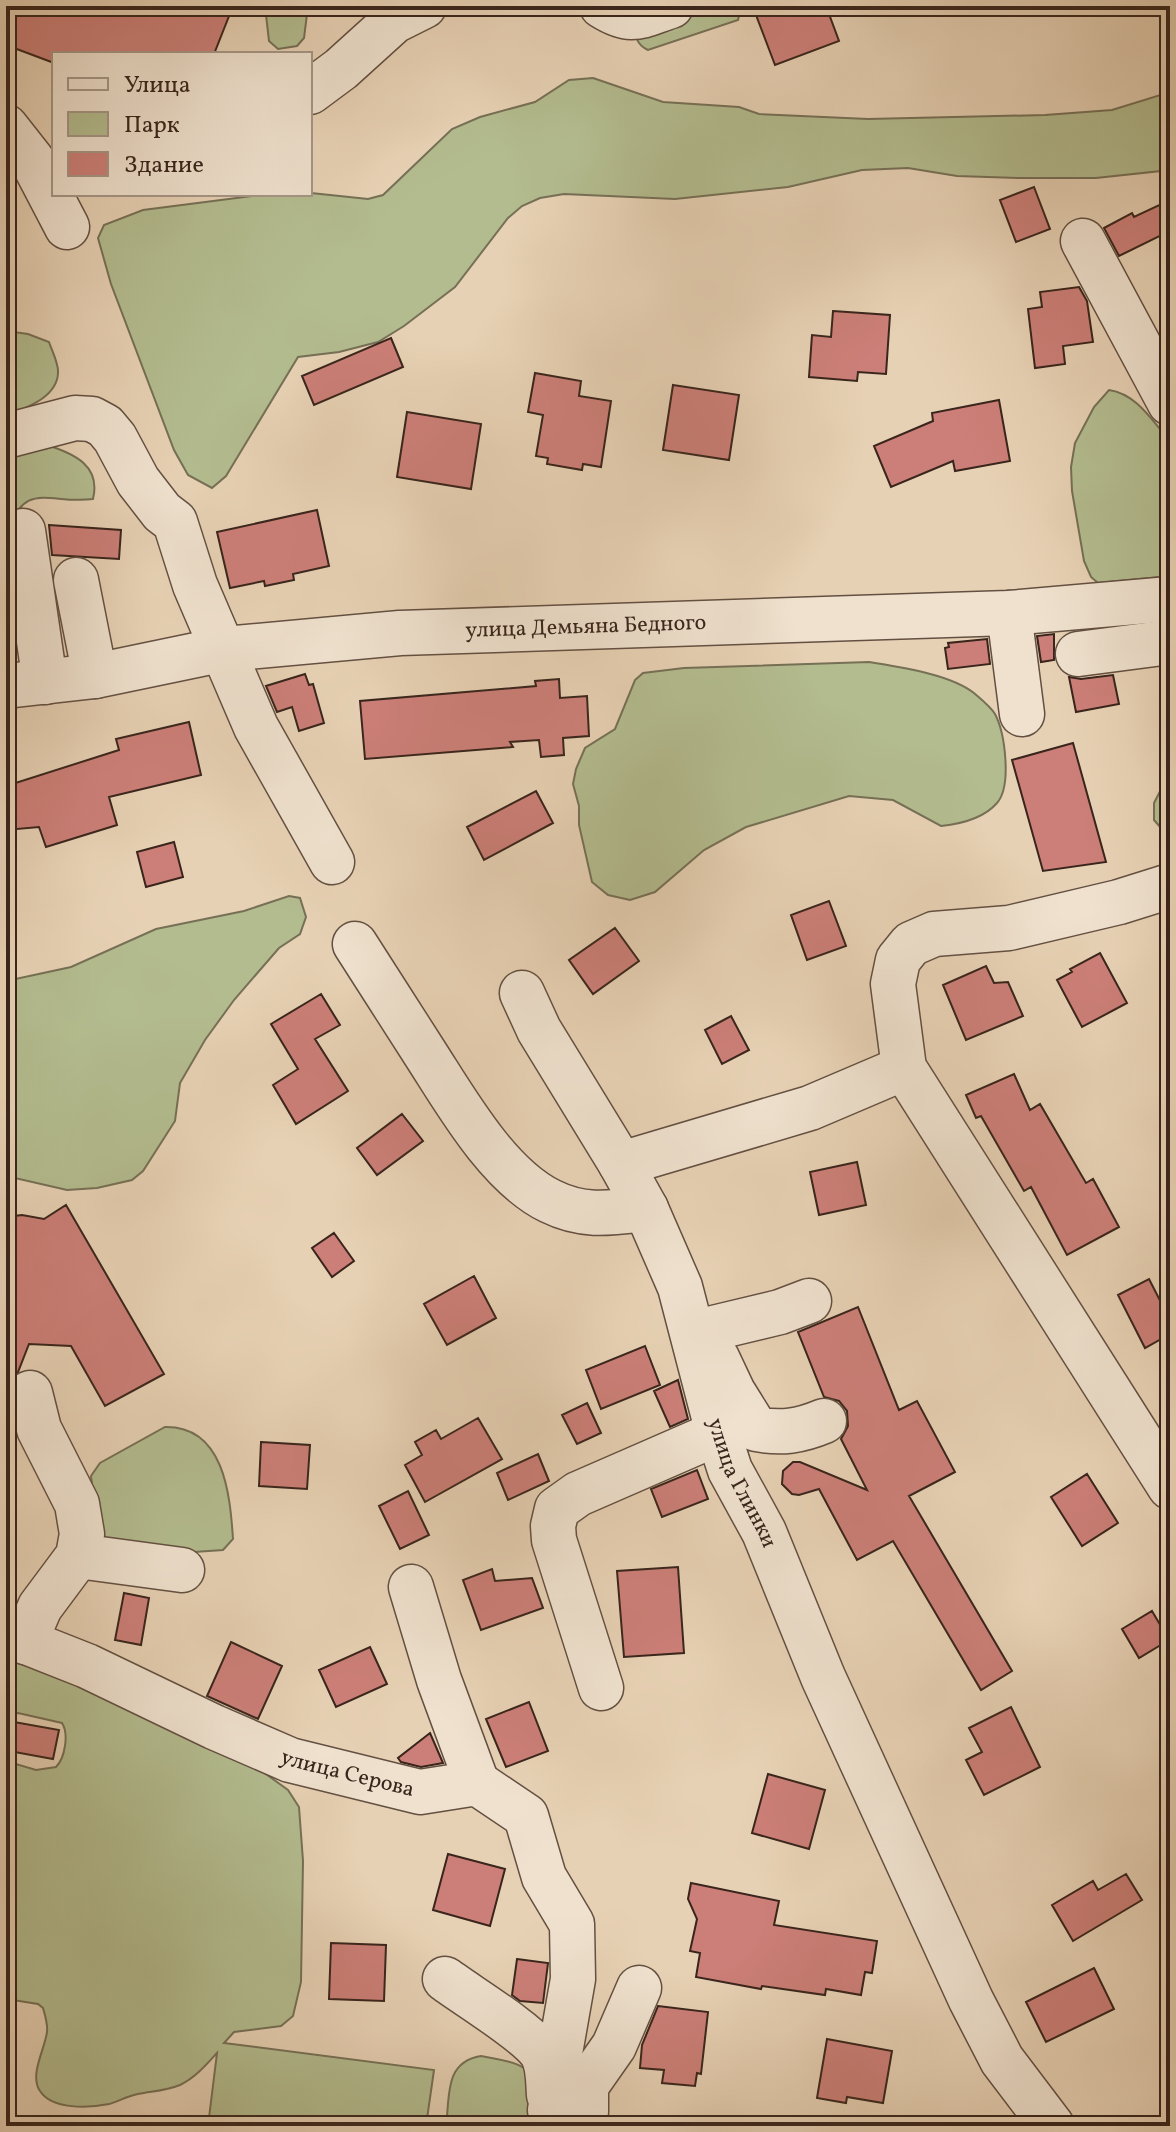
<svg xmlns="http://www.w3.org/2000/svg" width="1176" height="2132" font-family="Vollkorn,serif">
  <rect width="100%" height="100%" fill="#e7d1b4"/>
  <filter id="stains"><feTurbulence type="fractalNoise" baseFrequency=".0025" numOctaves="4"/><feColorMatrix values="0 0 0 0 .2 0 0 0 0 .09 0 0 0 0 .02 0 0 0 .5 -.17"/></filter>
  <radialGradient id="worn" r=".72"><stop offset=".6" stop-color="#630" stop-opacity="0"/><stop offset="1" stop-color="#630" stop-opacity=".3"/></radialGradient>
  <path fill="#b3bc8f" stroke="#767056" stroke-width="2" d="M265,6H308L304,38L297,46L278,49L269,41Z
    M704,6H738L740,12L738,20L648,50C639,46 633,37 638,28Z
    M593,78L663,102L739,107L759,114L868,119L1045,115L1112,110L1170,92V170L1096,178H1018L957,176L908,168L862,170L788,187L675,199L564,194L540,198L522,206L508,218L455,287L404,326L378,342L339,352L298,357L226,476L212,488L188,475L174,450L111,284L98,238L104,225L143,210L259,195L311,193L368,199L383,195L452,129L480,117L535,102L569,80Z
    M6,331L28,334L49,342C52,351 59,364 58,373C57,398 25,408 6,416Z
    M1109,390C1137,394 1152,421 1170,441V576L1098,583L1091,577L1084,561L1072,491L1071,467L1075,443L1094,407Z
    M47,445C75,454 101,466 93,499C49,505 26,478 6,534V447Z
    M869,662C899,667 950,674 974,693C981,699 991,707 995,714C1005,733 1012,786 997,803C984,818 960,824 941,826L893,800L849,796L746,827L704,850L655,892L630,900L608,895L592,882L579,825V806L573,784L576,769L585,748L615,729L635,680L643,673L684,668Z
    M1170,772V838L1154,820V803Z
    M289,896L300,898L306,917L300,934L279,948L234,1000L205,1040L180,1083L175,1121L143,1171L132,1180L97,1188L67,1190L6,1176V981L71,967L156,929L244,911Z
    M165,1427C224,1426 230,1494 233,1539L223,1550L194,1552L109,1545C96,1522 94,1501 91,1476L100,1463Z
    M6,1660L102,1685L248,1761L288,1790L299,1807L303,1861L301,1982L293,2016L281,2026L234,2032L224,2043L434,2070L426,2126H208L217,2053C206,2065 195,2078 180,2085C165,2091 153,2091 138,2094C128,2096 119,2101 109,2104C89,2108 52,2110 40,2091C29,2075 45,2049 47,2032C48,2024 45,2015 43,2008L38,2004L6,1999V1761L36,1770L56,1767C65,1758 69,1734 62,1723L18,1713L6,1714Z
    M481,2056C538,2066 536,2069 531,2126H446C450,2096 444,2062 481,2056Z"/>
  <path fill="#cc7f78" stroke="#39251c" stroke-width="2" d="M16,6H233L214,54H54V63L6,45V35Z
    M778,6H826L839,41L775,65L756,15Z
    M1034,187L1050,229L1016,242L1000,200Z
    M1170,200V231L1119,256L1104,228L1132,213L1134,217Z
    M1079,287L1087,301L1093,342L1063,346L1065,364L1035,368L1028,309L1042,307L1040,292Z
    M833,311L890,315L886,374L858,372L857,381L809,377L812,335L831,337Z
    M391,338L403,367L314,405L302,376Z
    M535,373L581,381L579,396L611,401L601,467L583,464L582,470L547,464L548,458L536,456L543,415L528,412Z
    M673,385L739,395L729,460L663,450Z
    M999,400L1010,461L955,471L953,461L891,487L874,446L933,421L932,413Z
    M407,412L481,424L471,489L397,477Z
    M317,510L329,566L293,574L294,580L265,586L264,581L230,588L217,532Z
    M49,525L121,530L119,559L52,555Z
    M1054,634V660L1041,662L1037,636Z
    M987,639L990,664L948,669L945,648L949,647L948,643Z
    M305,674L309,685L313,684L324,723L299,731L292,707L277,712L266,686Z
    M1113,675L1119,704L1076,712L1069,677L1081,679Z
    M559,679L560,698L587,696L589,736L563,738L564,755L541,757L539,740L510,742L513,747L365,759L360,701L536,686L535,681Z
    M189,722L201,775L109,797L117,825L46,847L39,827L6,830V786L119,750L116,739Z
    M1073,743L1106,862L1043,871L1012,760Z
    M536,791L553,823L484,860L467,827Z
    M174,842L183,877L146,887L137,852Z
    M829,901L846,946L807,960L791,915Z
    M615,928L639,961L593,994L569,960Z
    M1100,953L1127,1003L1082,1027L1057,980L1072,972L1070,969Z
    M986,966L994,983L1008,982L1023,1016L966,1040L943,985Z
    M321,994L340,1025L315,1039L348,1091L296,1124L273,1085L298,1069L271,1024Z
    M731,1016L749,1050L722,1064L705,1030Z
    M1014,1074L1030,1110L1040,1104L1086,1183L1093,1179L1119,1227L1067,1255L1031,1187L1024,1191L981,1116L976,1118L966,1095Z
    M402,1114L423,1141L377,1175L357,1148Z
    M857,1162L866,1205L819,1215L810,1172Z
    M66,1205L164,1374L105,1406L71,1346L29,1344L18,1372L12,1376L6,1386V1217L22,1215L44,1219Z
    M334,1233L354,1261L332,1277L312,1248Z
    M474,1276L496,1318L447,1345L424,1304Z
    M1149,1279L1170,1320V1334L1145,1348L1118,1295Z
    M858,1307L899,1410L917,1401L955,1472L909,1496L1012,1671L981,1690L893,1541L857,1560L819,1489L799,1495L792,1494L782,1484L783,1471L793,1462H800L867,1490L841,1439L848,1426L847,1411L839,1401L824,1397L798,1332Z
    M645,1346L660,1385L601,1409L586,1370Z
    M678,1380L688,1419L670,1427L654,1391Z
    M587,1403L601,1433L577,1444L562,1415Z
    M478,1418L502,1459L425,1502L405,1465L422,1455L415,1442L436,1430L441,1439Z
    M261,1442L310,1445L307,1489L259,1486Z
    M538,1454L549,1481L508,1500L497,1473Z
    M697,1470L708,1499L662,1517L651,1489Z
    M1087,1474L1118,1523L1082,1546L1051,1497Z
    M408,1491L429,1535L400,1549L379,1506Z
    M678,1567L684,1653L624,1657L617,1571Z
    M492,1569L495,1581L532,1578L543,1608L481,1630L463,1580Z
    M124,1593L149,1598L141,1645L115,1640Z
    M1152,1611L1169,1640L1139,1658L1122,1629Z
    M231,1642L282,1666L258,1719L207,1696Z
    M370,1647L387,1684L336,1707L319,1670Z
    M529,1702L548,1751L506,1767L486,1719Z
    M1011,1707L1040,1767L984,1795L966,1760L982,1752L969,1728Z
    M14,1722L59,1730L53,1759L9,1751Z
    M430,1733L443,1763L421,1767L401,1762L398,1758Z
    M768,1774L825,1790L809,1849L752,1833Z
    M448,1854L505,1869L490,1926L433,1910Z
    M1126,1874L1142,1900L1073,1941L1052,1905L1093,1881L1098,1890Z
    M691,1883L779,1901L774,1925L877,1941L872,1973L865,1972L861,1995L826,1989L825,1995L762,1986L761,1989L696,1977L700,1953L690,1951L697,1919L688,1899Z
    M331,1943L386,1945L384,2001L329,1999Z
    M517,1959L548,1963L543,2003L520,2001L512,1995Z
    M1094,1968L1114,2009L1046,2042L1026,2002Z
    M658,2006L708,2012L701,2074L697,2073L695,2086L662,2083L664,2070L640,2068L642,2045Z
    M827,2039L892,2051L883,2103L847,2097L846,2103L817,2098Z"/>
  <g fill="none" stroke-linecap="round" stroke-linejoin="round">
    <defs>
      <g id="minor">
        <path d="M602,6C632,25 640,16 671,6"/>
        <path d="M310,92L341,69L394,21L424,6"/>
        <path d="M6,127L32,160L67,227"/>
        <path d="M1083,241L1170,403"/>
        <path d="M6,436L75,418L92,419L105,426L115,438L138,481L162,512L175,522L195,585L256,727L332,862"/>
        <path d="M23,531L45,682"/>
        <path d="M76,580L95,676"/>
        <path d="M1009,613L1022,714"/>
        <path d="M1078,654L1170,642"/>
        <path id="s1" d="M6,686L95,676L225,649L400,633L1009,613L1170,599"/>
        <path d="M1170,886L1119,902L1009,928L934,934L911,944L898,960L893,984L904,1068L1170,1487"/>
        <path d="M355,944C379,982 404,1020 428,1058C458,1105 499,1176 550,1201C584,1218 611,1213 646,1209"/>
        <path d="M522,993L539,1030L621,1164"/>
        <path id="s2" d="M904,1068L810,1108L621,1164L646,1209L680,1287L718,1433L730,1470L764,1532L823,1677L971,2000L1002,2060L1052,2126"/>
        <path d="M705,1330L780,1312L809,1301"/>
        <path d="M717,1358L733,1392L756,1429C782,1434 800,1431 824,1421"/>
        <path d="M78,1556L182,1570"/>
        <path d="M411,1587L439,1680L477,1783"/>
        <path id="s3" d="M6,1634L87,1666L214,1727L290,1760L420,1792L477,1783L526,1816L544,1877L572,1924L573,1979L550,2110L554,2126"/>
        <path d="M25,1642L40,1607L78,1556L82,1534L77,1504L39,1429L30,1393"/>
        <path d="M601,1688L554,1540L553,1526L557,1509L578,1494L718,1433"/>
        <path d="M445,1979C468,1996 526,2031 541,2052C549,2064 548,2082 549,2095"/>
        <path d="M577,2126L579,2119L586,2112V2086L614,2046L639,1988"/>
      </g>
    </defs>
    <use href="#minor" stroke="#645042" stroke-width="47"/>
    <use href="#minor" stroke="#efe1ce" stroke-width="44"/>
  </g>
  <g text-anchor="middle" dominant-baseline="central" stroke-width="6" stroke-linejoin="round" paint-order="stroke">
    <g font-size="22" fill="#39251c" stroke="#efe1ce">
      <text stroke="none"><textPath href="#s1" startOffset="584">улица Демьяна Бедного</textPath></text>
      <text stroke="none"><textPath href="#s2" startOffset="642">улица Глинки</textPath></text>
      <text stroke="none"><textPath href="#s3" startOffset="370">улица Серова</textPath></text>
    </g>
  </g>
  <rect width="1176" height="2132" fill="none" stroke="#e7d1b4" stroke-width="32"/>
  <rect x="8" y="8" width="1160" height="2116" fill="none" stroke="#39251c" stroke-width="4"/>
  <rect x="16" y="16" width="1144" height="2100" fill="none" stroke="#39251c" stroke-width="2"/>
  <rect x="52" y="52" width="260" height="144" fill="#efe1ce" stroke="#a69687" stroke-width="2"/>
  <rect x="68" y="78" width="40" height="12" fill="#efe1ce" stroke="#a69687" stroke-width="2"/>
  <text x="124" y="92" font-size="24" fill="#39251c">Улица</text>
  <rect x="68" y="112" width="40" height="24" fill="#b3bc8f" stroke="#a69687" stroke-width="2"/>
  <text x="124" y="132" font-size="24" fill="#39251c">Парк</text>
  <rect x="68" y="152" width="40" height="24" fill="#cc7f78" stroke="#a69687" stroke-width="2"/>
  <text x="124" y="172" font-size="24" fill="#39251c">Здание</text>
  <rect width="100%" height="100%" filter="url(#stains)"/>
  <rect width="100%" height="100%" fill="url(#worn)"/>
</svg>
